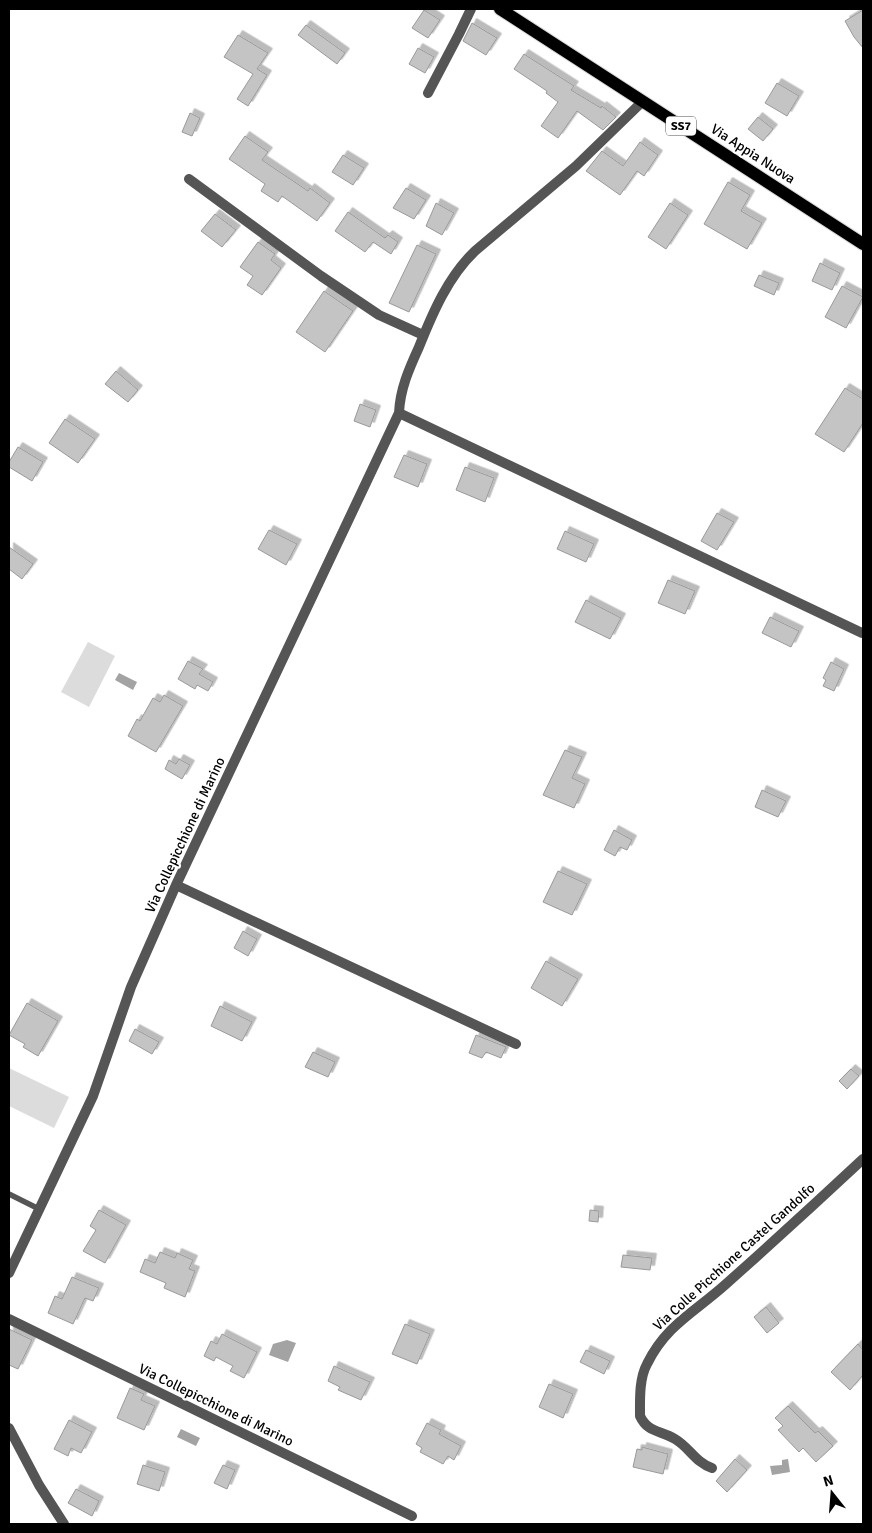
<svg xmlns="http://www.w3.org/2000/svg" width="872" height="1533" font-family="Signika,sans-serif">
  <defs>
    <filter id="shadow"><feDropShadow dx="4.5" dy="-4.5" stdDeviation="0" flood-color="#0004"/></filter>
  </defs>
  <rect width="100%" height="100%" fill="#fff"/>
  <path fill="#dcdcdc" d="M88,642L115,656L89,707L61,692Z
    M9,1068L69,1097L54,1128L9,1106Z"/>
  <path fill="#a3a3a3" d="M119,673L137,682L133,690L115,680Z
    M287,1340L296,1343L288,1362L269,1355L273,1344Z
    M181,1429L200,1438L196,1446L177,1437Z
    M788,1459L790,1472L772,1475L770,1466L782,1465V1460Z"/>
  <path fill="#c4c4c4" stroke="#999" filter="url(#shadow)" d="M424,10L440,20L428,38L412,28Z
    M863,10V48L854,37L845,21Z
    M472,23L497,38L486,55L463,41Z
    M306,25L345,53L337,64L298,35Z
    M238,35L268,53L257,69L267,75L248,106L237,99L253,74L224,57Z
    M418,48L434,57L425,73L409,64Z
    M524,54L574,86L571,90L601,108L602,106L616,117L603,130L577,111L558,138L541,126L558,102L546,93L547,91L514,69Z
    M777,83L799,96L787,116L765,103Z
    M190,113L200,118L192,136L182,132Z
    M758,117L773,129L763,141L748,129Z
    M245,136L268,152L262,160L308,191L310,188L330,203L317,221L282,196L278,202L261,191L265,184L229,159Z
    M640,142L658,155L644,176L637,171L620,195L586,171L602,151L623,166Z
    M343,155L364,168L353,185L332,172Z
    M728,182L750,195L741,211L762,223L747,249L704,224Z
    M406,188L426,200L414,219L393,208Z
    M436,203L454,213L442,235L426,226Z
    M670,203L688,215L666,249L648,237Z
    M348,212L385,238L388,235L398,242L391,254L373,242L365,252L335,231Z
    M215,214L236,230L222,247L201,231Z
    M258,242L275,254L271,260L281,268L262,295L247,285L253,276L240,267Z
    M417,245L436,254L409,312L389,303Z
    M820,263L840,273L832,290L812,281Z
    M759,275L779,283L774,295L754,286Z
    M842,286L863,297L846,328L825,317Z
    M324,291L353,311L325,352L296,332Z
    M116,371L138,390L128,402L105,384Z
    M845,388L863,399V423L844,452L815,434Z
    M360,404L376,410L370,427L354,421Z
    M65,419L95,439L78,463L49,443Z
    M18,447L43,462L32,481L9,467V462Z
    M404,455L427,464L418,487L394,477Z
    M465,467L494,478L485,502L456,490Z
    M717,513L734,522L717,550L701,541Z
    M269,530L297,544L286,565L258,549Z
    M565,531L594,544L586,562L557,549Z
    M9,547L33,564L22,579L9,569Z
    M668,580L695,591L685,614L658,603Z
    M586,600L621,618L610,639L575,622Z
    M770,617L799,631L791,647L762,633Z
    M188,661L203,669L199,674L213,682L208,691L197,685L195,689L178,679Z
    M831,662L844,669L834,691L823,686L826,680L823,678Z
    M164,695L183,706L156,752L128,736L137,719L140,721L153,698L160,702Z
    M565,750L582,757L572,778L585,784L574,808L543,795Z
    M179,759L190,765L182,779L165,769L169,760L176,764Z
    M762,790L786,801L778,817L755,807Z
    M614,830L632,840L627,850L620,847L615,856L604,850Z
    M558,871L587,884L572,915L543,902Z
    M243,931L257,939L248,956L234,948Z
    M546,961L578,979L562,1006L531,988Z
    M27,1003L58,1021L38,1056L23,1047L25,1044L9,1035Z
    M220,1006L252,1022L242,1041L211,1026Z
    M135,1029L159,1042L152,1054L129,1041Z
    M476,1035L506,1047L501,1058L486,1052L482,1058L469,1053Z
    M313,1052L335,1062L328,1077L305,1067Z
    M851,1069L859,1076L847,1089L839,1081Z
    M99,1210L126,1225L105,1263L83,1251L96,1230L90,1226Z
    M590,1210L599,1211L598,1222L589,1221Z
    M160,1252L175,1258L177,1253L193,1260L189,1269L195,1271L185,1297L164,1288L166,1283L140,1272L145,1259L155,1263Z
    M623,1255L652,1258L650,1270L621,1267Z
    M72,1277L99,1288L93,1301L85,1298L73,1324L48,1313L55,1296L62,1299Z
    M766,1307L779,1323L767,1333L754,1317Z
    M405,1324L430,1334L417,1364L392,1354Z
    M9,1329L32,1340L18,1369L9,1365Z
    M222,1334L257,1352L244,1378L230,1371L233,1366L216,1357L214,1361L204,1356L211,1341L217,1344Z
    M858,1344L863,1350V1375L850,1390L831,1372Z
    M586,1350L610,1361L604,1374L580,1362Z
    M334,1366L370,1382L361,1400L338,1390L340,1387L328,1381Z
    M549,1384L573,1394L563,1418L539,1407Z
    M130,1388L144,1394L141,1400L155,1406L144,1430L117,1418Z
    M788,1406L815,1433L818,1431L833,1446L816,1462L803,1448L799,1452L778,1430L783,1426L775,1418Z
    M69,1420L92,1432L81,1453L71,1448L68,1456L54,1449Z
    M427,1423L441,1430L439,1434L461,1446L454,1460L448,1456L443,1464L420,1452L422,1448L416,1444Z
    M642,1447L668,1454L663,1474L633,1467L637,1449L642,1450Z
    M735,1459L747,1470L727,1492L716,1481Z
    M143,1465L165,1472L159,1491L137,1484Z
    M223,1465L235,1470L227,1489L214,1483Z
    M76,1489L99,1501L92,1516L68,1503Z"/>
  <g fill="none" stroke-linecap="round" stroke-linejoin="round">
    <defs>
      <path id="primary" d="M500,9L863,244"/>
    </defs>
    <use href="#primary" stroke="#dbdbdb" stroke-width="14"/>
    <path stroke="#555" stroke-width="5.5" d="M9,1194L39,1209"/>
    <path stroke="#555" stroke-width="10" d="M428,93L459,34L471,9
      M189,179L321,276L379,315L423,335
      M399,413L862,633
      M176,885L516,1044
      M9,1273L93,1096L131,987L176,885L399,413C400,389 409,369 419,347C433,312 448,277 475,251L576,166L643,101
      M9,1319L412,1516
      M9,1428L39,1485L64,1524
      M712,1468C696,1463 689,1447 675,1439C660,1430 648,1433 640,1416C640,1399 639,1379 647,1364C666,1325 695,1312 726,1284C772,1243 818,1201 863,1159"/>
    <use href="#primary" stroke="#000" stroke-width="12"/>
  </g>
  <g text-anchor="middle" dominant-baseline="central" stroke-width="4.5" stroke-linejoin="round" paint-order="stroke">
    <rect fill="#fff" stroke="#4c4c4c" stroke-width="1" x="666" y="116.5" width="30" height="19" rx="4"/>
    <g font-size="12" font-weight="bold" fill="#000">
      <text x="681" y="126">SS7</text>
    </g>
    <g font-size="14" fill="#000" stroke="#fff">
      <text transform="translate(753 154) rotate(33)">Via Appia Nuova</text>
      <text transform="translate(185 835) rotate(-65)">Via Collepicchione di Marino</text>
      <text transform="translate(734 1257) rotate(-42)">Via Colle Picchione Castel Gandolfo</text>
      <text transform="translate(216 1405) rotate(26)">Via Collepicchione di Marino</text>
    </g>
  </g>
  <rect width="872" height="1533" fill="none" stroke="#000000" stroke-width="20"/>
  <g transform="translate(832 1493) rotate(343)" stroke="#ffffff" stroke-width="4" paint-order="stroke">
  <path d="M0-4L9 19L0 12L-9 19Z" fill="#000000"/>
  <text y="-8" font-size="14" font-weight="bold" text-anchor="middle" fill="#000000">N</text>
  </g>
</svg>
